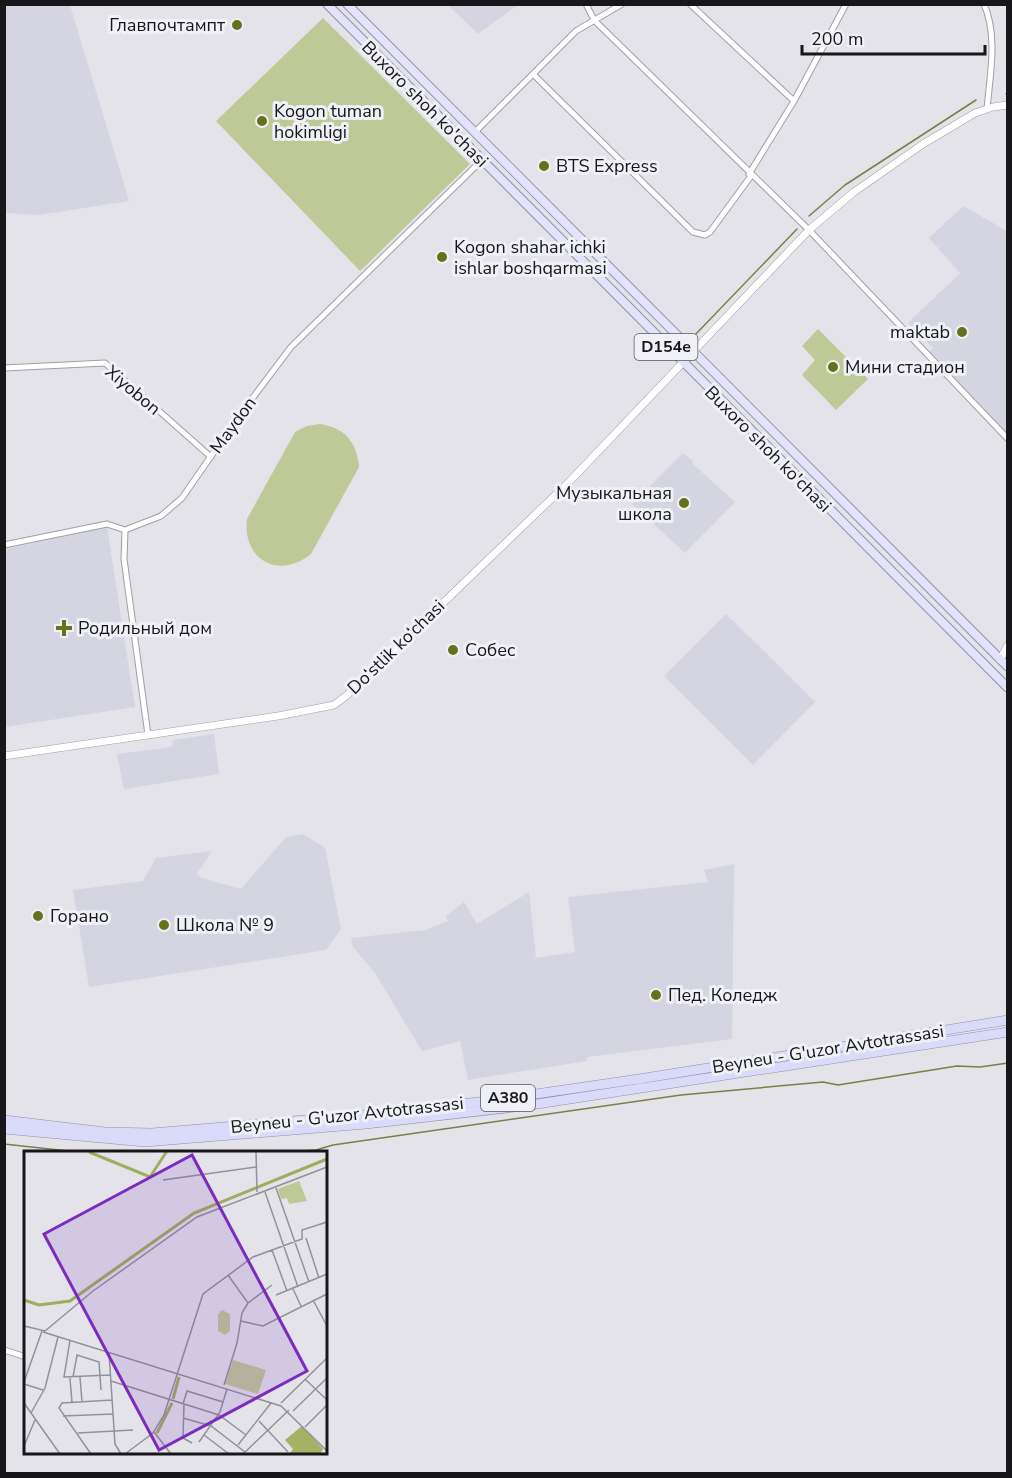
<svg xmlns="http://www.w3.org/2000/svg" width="1012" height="1478" font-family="'Nunito Sans',sans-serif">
  <rect width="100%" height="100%" fill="#e3e3e9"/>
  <path fill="#d5d5e2" d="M5,4L70,5L129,201L39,215L5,213Z
    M448,5H518L478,34Z
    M963,206L1007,231V437L928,354L933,348L908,323L960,273L929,238Z
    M683,453L693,461L692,463L735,502L685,553L632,504Z
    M107,527L135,707L5,727V549Z
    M726,614L815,702L753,765L664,676Z
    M214,734L219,774L124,789L117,754L172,747L173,740Z
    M303,834L325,848L341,929L326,950L89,987L73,890L143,881L156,858L212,851L197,874L202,878L241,889L286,837Z
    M734,864L732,1039L587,1057V1061L468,1080L460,1041L422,1051L375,973L353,947L351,938L425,930L448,921L446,916L464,902L477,924L529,892L536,958L575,952L568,897L708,882L704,870Z"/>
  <path fill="#bfc997" d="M323,18L470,164L360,271L216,121Z
    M818,329L868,379L836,410L802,375L815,360L802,346Z
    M320,424C345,428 357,442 359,467L311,554C279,580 242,560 247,519L295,432L307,426Z"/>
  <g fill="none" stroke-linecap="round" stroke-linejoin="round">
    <path stroke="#778049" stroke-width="1.5" d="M1006,94H1008
      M809,216L845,185L976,100
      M694,336L797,229
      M4,1144L77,1152
      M291,1152L316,1150L333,1145L681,1095L823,1082L838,1085L957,1066L980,1067L1008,1063"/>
    <defs>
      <path id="minor" d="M586,4L594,20L809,230L1008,439
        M690,4L794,101
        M984,4C998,36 990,75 987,109
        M533,74L693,232L705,235L710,232L751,176
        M475,132L576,31L622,4
        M749,174L794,101L846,4
        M4,368L105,363L211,457
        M4,545L107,524L125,530
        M148,735L124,559L125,530L161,516L182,498L236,420L291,347L481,161
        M4,1350L26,1357"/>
      <path id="tertiary" d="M1000,660L1008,645
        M4,756L278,716L334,705L346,696L570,481L809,230L854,192L923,144L975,113L993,107L1008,105"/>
      <path id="primary" d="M327,4L1008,688
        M347,4L1008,667"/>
      <path id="trunk" d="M4,1120L105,1132L152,1133L364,1115L487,1101L639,1079L1008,1020
        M4,1129L145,1142L366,1124L524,1106L1008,1032"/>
    </defs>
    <use href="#minor" stroke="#9fa0a5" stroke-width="7"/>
    <use href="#tertiary" stroke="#9fa0a5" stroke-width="8"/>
    <use href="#primary" stroke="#9090aa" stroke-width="10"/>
    <use href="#trunk" stroke="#9090aa" stroke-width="10"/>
    <use href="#minor" stroke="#fff" stroke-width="5"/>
    <use href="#tertiary" stroke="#fff" stroke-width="7"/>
    <use href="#primary" stroke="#e3e3fb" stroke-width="8"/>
    <use href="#trunk" stroke="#dadafa" stroke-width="9"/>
  </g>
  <g fill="#66711b" stroke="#f0f1f6" stroke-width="2">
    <circle cx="237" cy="25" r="6"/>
    <circle cx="262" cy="121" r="6"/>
    <circle cx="544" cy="166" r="6"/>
    <circle cx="442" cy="257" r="6"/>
    <circle cx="962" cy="332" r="6"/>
    <circle cx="833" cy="367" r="6"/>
    <circle cx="684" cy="503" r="6"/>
    <path d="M61 619h6v6h6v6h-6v6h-6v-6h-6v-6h6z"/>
    <circle cx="453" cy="650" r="6"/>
    <circle cx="38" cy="916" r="6"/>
    <circle cx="164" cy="925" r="6"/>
    <circle cx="656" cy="995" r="6"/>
  </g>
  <g text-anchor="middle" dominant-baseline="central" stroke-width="6" stroke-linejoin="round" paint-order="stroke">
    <g fill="#f0f1f6" stroke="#58585b" stroke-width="1.5">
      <rect x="634.5" y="334" width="63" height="26" rx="4.5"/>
      <rect x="481" y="1085" width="54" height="26" rx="4.5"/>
    </g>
    <g font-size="16" font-weight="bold" fill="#171719">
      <text x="666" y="347">D154e</text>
      <text x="508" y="1098">A380</text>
    </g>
    <g font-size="18" fill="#171719" stroke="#f0f1f6" text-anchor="start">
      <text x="225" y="25" text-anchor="end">Главпочтампт</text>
      <text x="274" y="111">Kogon tuman<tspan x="274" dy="21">hokimligi</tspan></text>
      <text x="556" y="166">BTS Express</text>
      <text x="454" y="247">Kogon shahar ichki<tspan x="454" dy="21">ishlar boshqarmasi</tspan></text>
      <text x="950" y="332" text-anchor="end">maktab</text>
      <text x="845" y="367">Мини стадион</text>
      <text x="672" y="493" text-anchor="end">Музыкальная<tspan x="672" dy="21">школа</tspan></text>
      <text x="78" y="628">Родильный дом</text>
      <text x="465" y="650">Собеc</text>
      <text x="50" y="916">Горано</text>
      <text x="176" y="925">Школа № 9</text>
      <text x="668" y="995">Пед. Коледж</text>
    </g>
    <g font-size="18" fill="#171719" stroke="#f0f1f6">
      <text transform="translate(425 104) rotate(45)">Buxoro shoh ko'chasi</text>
      <text transform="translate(133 390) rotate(40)">Xiyobon</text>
      <text transform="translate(233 425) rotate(-54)">Maydon</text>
      <text transform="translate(768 449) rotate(45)">Buxoro shoh ko'chasi</text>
      <text transform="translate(396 647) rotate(-44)">Do‘stlik ko‘chasi</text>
      <text transform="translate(828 1049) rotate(-9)">Beyneu - G'uzor Avtotrassasi</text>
      <text transform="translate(347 1115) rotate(-6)">Beyneu - G'uzor Avtotrassasi</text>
    </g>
  </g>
  <g transform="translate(24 1151)">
    <rect width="303" height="303" fill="#e3e3e9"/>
    <path d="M275,30L283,50L265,53L263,47L257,48L254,38ZM198,159L206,163V180L201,184L194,180V163ZM209,209L242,219L234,243L201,233Z" fill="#bfc997"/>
    <path d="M278,275L299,298L296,303L266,302L269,298L261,289Z" fill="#a5b163"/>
    <path fill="none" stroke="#a0ad5e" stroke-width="3" d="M65,1L126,26L143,0M0,149L15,154L46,150L170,62L303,8M149,248L155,226M133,282L148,252"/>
    <path fill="none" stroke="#919196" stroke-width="1.5" d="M232,0L233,41M139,29L232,16M252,37L285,131M241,41L274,136M282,87L295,127M248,99L263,140M269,138L277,155M252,144L303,123M289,149L303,175M224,152L248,134M217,170L239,175L303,143M0,175L21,180L69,140L173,66L303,16M19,181L257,255L303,300M46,189L40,226L86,224M85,202L91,293L97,303M49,226L53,204L75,211L77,239M56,226L58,251M46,227L48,252M281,228L303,249M87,230L195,264L222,284M0,231L18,180M0,233L19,239M200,234L213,192L218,162L224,152L204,124M0,252L36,303M257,252L303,207M159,253L163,240L199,251M160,253L159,287L168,292M269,260L303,227M7,262L21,237L34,186M39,265L89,263M159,267L187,275L221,301M235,270L264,301M281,276L303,254M130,281L147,303M54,282L109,279M180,284L205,303M175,291L196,261L203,238M214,294L247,252M0,295L11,269M67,303L35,257L38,252L88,249M101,303L129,282L140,264L179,143L229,106L278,88V79L303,71M219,303L265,259"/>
    <path fill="#7b2cbf" fill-opacity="0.15" stroke="#7b2cbf" stroke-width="3" d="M168,4L283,220L135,299L20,83Z"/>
    <rect width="303" height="303" fill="none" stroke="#171719" stroke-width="3"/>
  </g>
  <rect width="1012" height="1478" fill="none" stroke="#171719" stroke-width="12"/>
  <path d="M802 45v9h183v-9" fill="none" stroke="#171719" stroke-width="3"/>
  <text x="811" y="45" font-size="18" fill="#171719" stroke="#f0f1f6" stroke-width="4.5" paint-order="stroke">200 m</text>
</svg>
